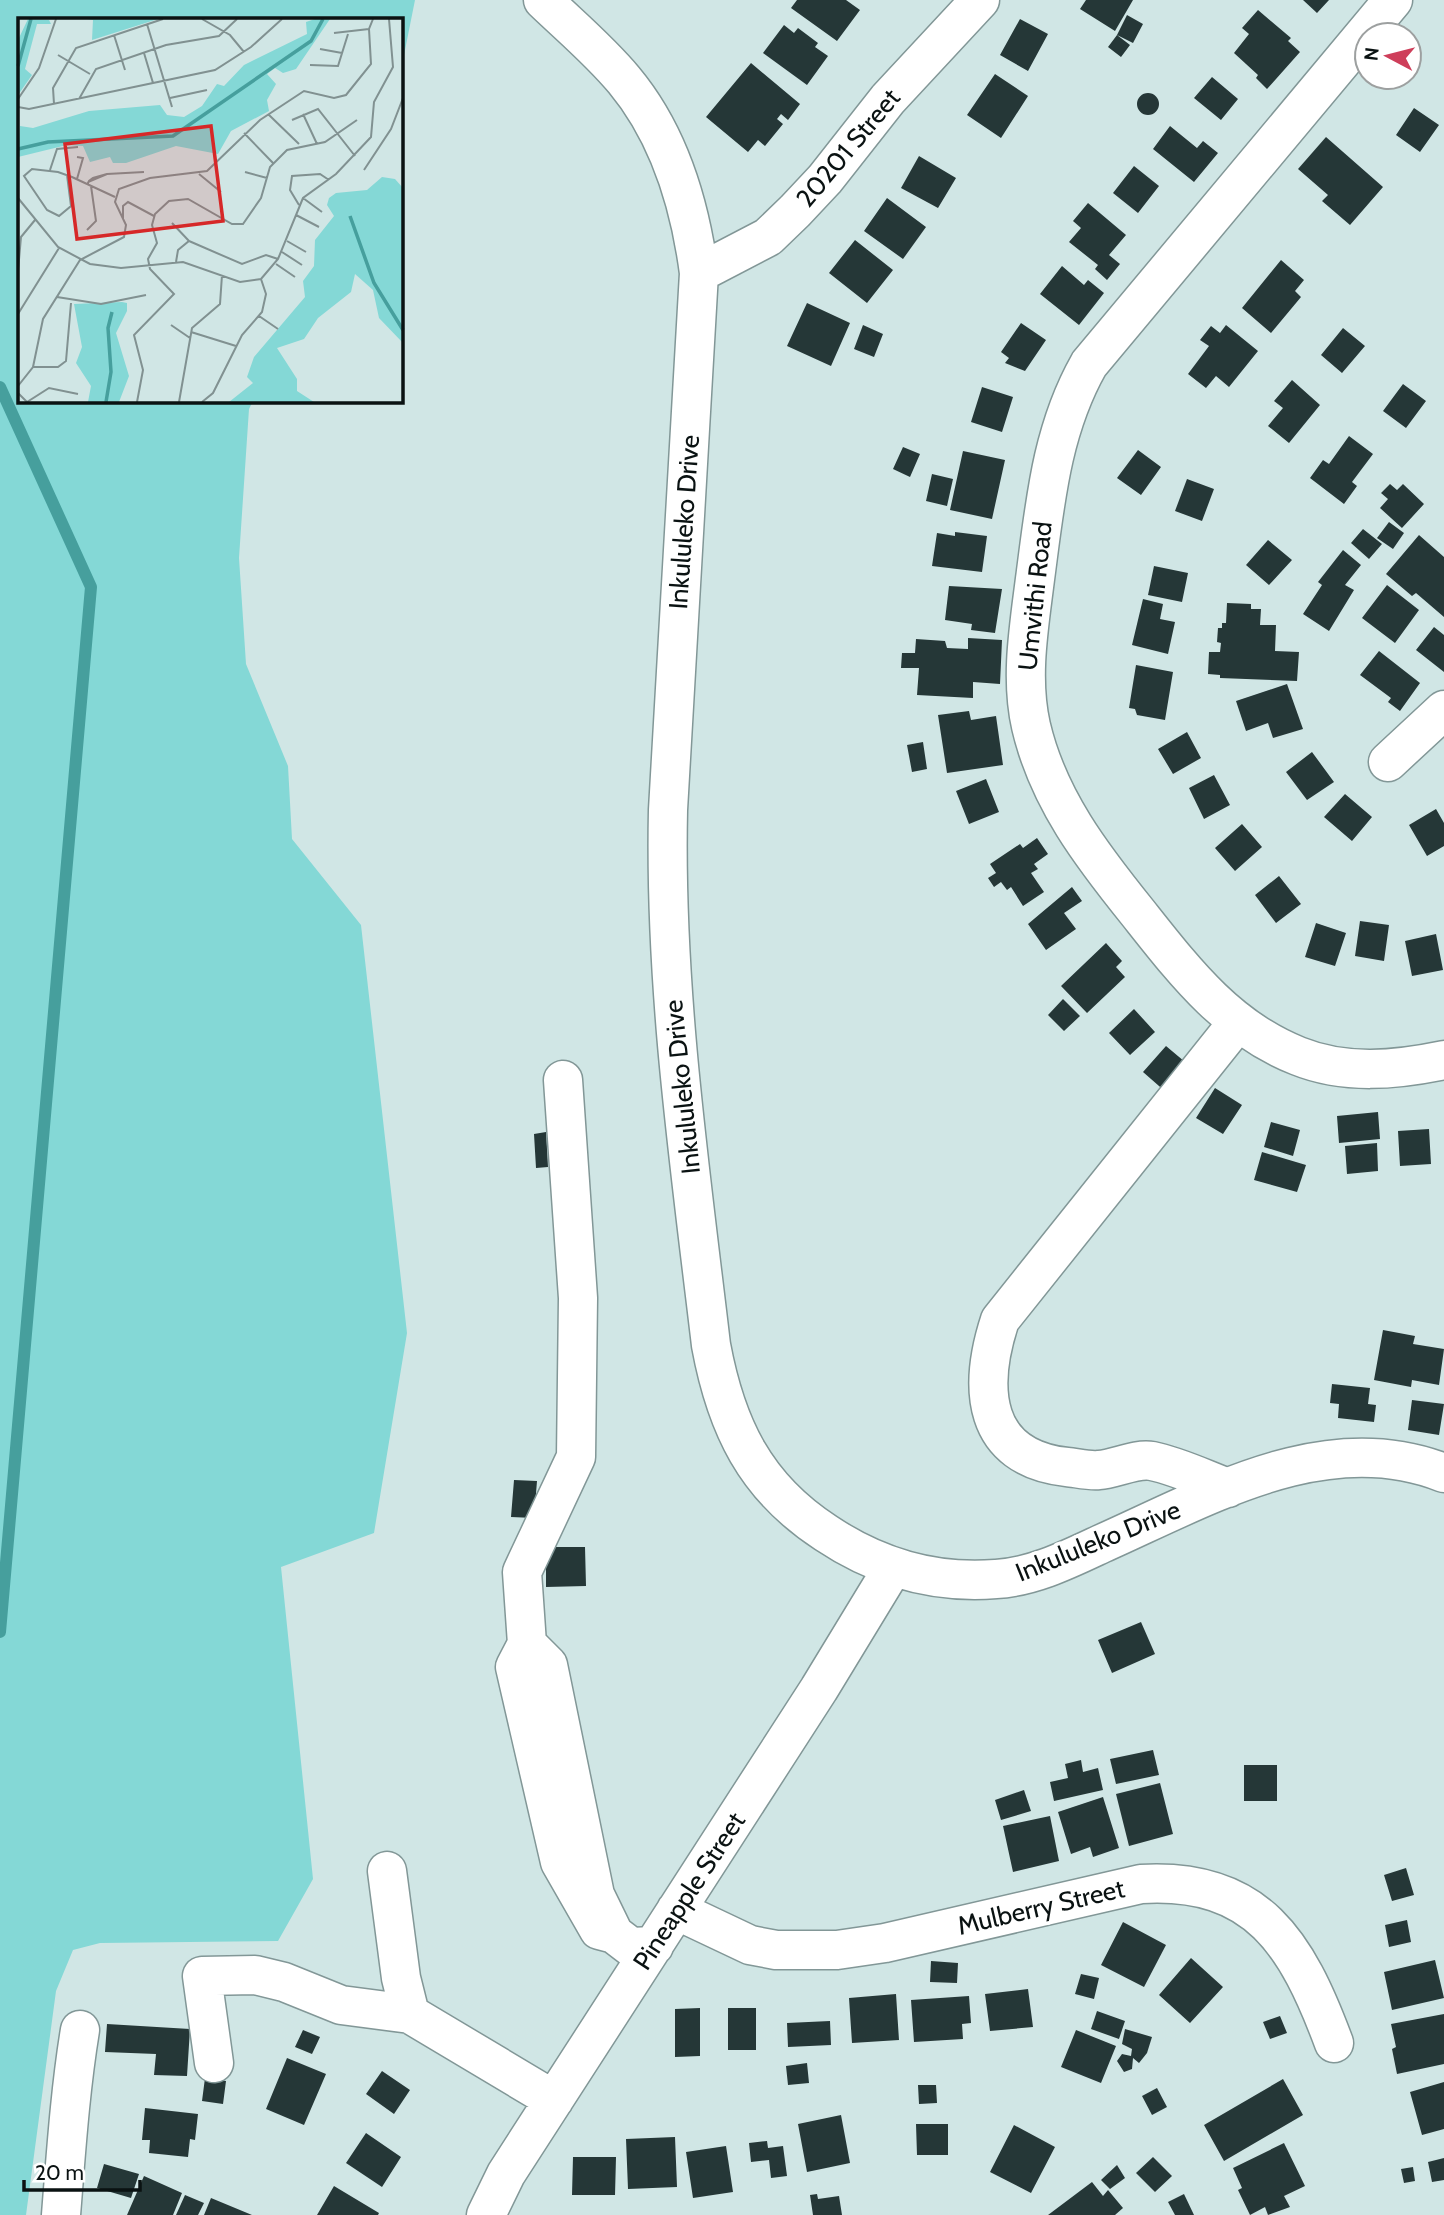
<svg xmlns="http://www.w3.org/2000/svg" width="1444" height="2215" font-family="Cabin,sans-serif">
  <rect width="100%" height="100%" fill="#d0e6e5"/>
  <path fill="#84d8d6" d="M0,0H415L401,70V19H19V401H253L249,409L239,558L246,664L288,766L292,839L361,925L407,1333L374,1533L281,1567L313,1879L278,1941L100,1943L73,1950L56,1991L26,2215H0Z"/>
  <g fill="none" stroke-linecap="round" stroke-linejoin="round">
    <path stroke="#469f9d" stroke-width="12" d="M0,387L91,587L0,1632"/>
  </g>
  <path fill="#253737" d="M797,0H846L860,10L837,41L791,8Z
    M1086,0H1133L1115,31L1080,9Z
    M1303,0H1329L1317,13Z
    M1258,10L1291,38L1288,41L1300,52L1267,89L1256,78L1258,75L1234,53L1249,34L1242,28Z
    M1127,15L1143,24L1133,43L1117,35Z
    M1020,19L1048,34L1028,71L1000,55Z
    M784,25L794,33L798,28L818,43L815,47L828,56L807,85L763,53Z
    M1117,35L1130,45L1121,57L1108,47Z
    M751,63L800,104L788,120L781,114L777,119L783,124L765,146L758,140L748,152L706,117Z
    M995,74L1028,96L1001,138L967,115Z
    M1212,77L1238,99L1221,120L1194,98Z
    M1137 104a11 11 0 1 1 22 0a11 11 0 1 1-22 0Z
    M1414,108L1439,125L1420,152L1396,135Z
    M1170,126L1197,148L1203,141L1218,153L1194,182L1153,149Z
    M1326,137L1383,187L1350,225L1322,201L1328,195L1298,169Z
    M919,156L956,178L938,208L901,188Z
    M1134,166L1159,186L1138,213L1113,193Z
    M887,198L926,227L903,259L864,231Z
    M1088,203L1126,235L1109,255L1120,264L1107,280L1095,269L1098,265L1069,242L1081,228L1073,221Z
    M855,240L893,270L867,303L829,273Z
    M1281,260L1304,280L1295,291L1301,297L1271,333L1242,308Z
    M1062,266L1084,285L1088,280L1104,293L1079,325L1040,294Z
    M807,303L850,323L831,366L787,346Z
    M1021,323L1046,340L1025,371L1005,363L1009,358L1001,352Z
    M863,325L883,334L874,357L854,349Z
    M1226,325L1258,351L1229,387L1216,376L1206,388L1188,374L1209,346L1200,340L1211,326L1220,333Z
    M1343,328L1365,346L1342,373L1321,355Z
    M1292,380L1320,405L1289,443L1268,426L1283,408L1274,401Z
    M1403,384L1426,401L1406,428L1383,411Z
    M982,387L1013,397L1002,432L971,422Z
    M1349,436L1373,454L1352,482L1357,486L1344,504L1310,478L1323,460L1329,464Z
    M903,447L920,454L910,477L893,469Z
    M1138,450L1161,467L1141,495L1117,478Z
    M963,451L1005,460L992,519L950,510Z
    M932,474L953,479L947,506L926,501Z
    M1187,479L1214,489L1202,521L1175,511Z
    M1390,484L1397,490L1403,484L1424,504L1402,528L1380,508L1388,499L1381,493Z
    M1389,522L1404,533L1393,549L1377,538Z
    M1363,529L1382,544L1369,559L1351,543Z
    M955,532L987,536L982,572L932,566L937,533L955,536Z
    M1419,535L1444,557V617L1416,593L1412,596L1386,574Z
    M1268,540L1292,560L1269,585L1246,565Z
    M1343,550L1361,565L1345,585L1354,590L1329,631L1303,614L1322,585L1318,582Z
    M1154,566L1188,573L1182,602L1148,595Z
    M1387,585L1419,610L1395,643L1362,618Z
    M949,586L1002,589L995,633L971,630L972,624L945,620Z
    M1143,599L1163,604L1160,619L1175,622L1168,654L1132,645Z
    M1227,603L1251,604V609H1261L1260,625H1276L1275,651L1299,652L1297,681L1220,678V675L1208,674L1209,652H1220L1221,643L1217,642L1218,628H1222V623H1226Z
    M1434,627L1444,635V672L1416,650Z
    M968,638L1002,640L1000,684L973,682V698L917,695L919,668H901L902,653H915L916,639L945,641L947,648L968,649Z
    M1379,651L1420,683L1400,711L1388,702L1391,698L1360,675Z
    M1136,665L1173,672L1165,720L1137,715L1135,709L1129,708Z
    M1287,684L1303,729L1273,738L1268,723L1246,731L1236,701Z
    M969,711L971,720L996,716L1003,765L947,773L938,715Z
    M1187,732L1201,758L1173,774L1158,749Z
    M923,742L927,769L912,772L907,745Z
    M1312,752L1334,782L1307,800L1286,772Z
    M1214,775L1230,805L1204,819L1189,788Z
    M986,779L999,812L969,824L956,791Z
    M1345,794L1372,817L1352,841L1324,817Z
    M1436,809L1444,823V846L1427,856L1409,825Z
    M1242,824L1262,847L1235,871L1215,848Z
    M1037,838L1048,854L1034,864L1038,869L1031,873L1044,892L1023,906L1011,887L1007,890L1001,882L994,887L988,878L996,873L990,864L1020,844L1023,848Z
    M1279,876L1301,904L1276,923L1255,895Z
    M1072,887L1082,901L1064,913L1076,929L1046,950L1028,924Z
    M1360,921L1389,925L1384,961L1355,956Z
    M1316,923L1346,933L1335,966L1305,957Z
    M1436,934L1443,970L1412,976L1405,941Z
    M1106,943L1122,961L1116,967L1125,977L1087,1013L1061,986Z
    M1063,999L1080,1016L1064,1031L1048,1015Z
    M1134,1009L1155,1032L1130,1055L1109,1033Z
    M1166,1046L1191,1067L1167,1093L1143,1072Z
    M1215,1088L1242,1105L1223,1134L1196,1118Z
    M1378,1112L1380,1139L1339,1143L1337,1116Z
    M1271,1122L1300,1130L1293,1156L1264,1147Z
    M1429,1129L1431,1164L1400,1166L1398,1131Z
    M546,1132L548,1167L536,1168L534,1134Z
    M1377,1143L1378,1171L1347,1174L1345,1146Z
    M1262,1152L1306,1165L1297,1192L1254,1180Z
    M1383,1330L1415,1336L1413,1344L1444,1349L1439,1385L1412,1380L1411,1387L1374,1380Z
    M1332,1384L1370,1388L1368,1404L1376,1405L1374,1422L1338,1418L1339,1404L1330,1403Z
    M1412,1400L1444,1404L1439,1435L1408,1430Z
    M514,1480L537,1481L534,1518L511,1517Z
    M546,1547H585L586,1586L546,1587Z
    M1141,1622L1155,1654L1112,1673L1098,1640Z
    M1153,1750L1159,1775L1116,1784L1110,1759Z
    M1081,1760L1083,1772L1098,1768L1103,1790L1054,1801L1050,1782L1068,1778L1065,1764Z
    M1244,1765H1277V1801H1244Z
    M1160,1783L1173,1834L1129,1846L1116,1794Z
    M1024,1790L1031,1811L1001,1820L995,1800Z
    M1103,1797L1119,1848L1093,1857L1090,1847L1071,1854L1058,1812Z
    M1050,1816L1059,1861L1013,1872L1003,1826Z
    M1406,1868L1414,1895L1392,1901L1384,1875Z
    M1407,1920L1411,1942L1389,1947L1385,1925Z
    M1123,1922L1166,1945L1144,1987L1101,1965Z
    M1191,1958L1223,1987L1190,2023L1159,1995Z
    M1435,1960L1444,1998L1392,2010L1384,1972Z
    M931,1961L958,1963L957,1983L930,1982Z
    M1081,1974L1099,1978L1094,1999L1075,1994Z
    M1028,1989L1033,2027L990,2031L985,1994Z
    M896,1994L899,2040L852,2043L849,1998Z
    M969,1996L971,2023L962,2024L963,2039L914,2042L911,2000Z
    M700,2008V2056L675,2057V2009Z
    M728,2008H756V2050H728Z
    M1097,2011L1125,2021L1119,2039L1091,2029Z
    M1444,2014V2064L1397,2074L1392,2049L1396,2047L1391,2024Z
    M1280,2016L1287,2033L1270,2039L1263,2022Z
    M830,2021L831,2045L788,2047L787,2023Z
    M107,2024L190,2029L187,2076L154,2075L156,2054L105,2052Z
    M1125,2029L1152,2037L1147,2053L1139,2063L1133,2058L1132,2069L1124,2072L1117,2061L1122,2054L1131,2056L1132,2049L1122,2044Z
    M303,2030L320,2037L312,2054L295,2047Z
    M1076,2030L1116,2046L1101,2083L1061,2067Z
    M287,2058L326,2074L304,2125L266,2109Z
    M807,2063L809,2083L788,2085L786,2066Z
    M382,2071L410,2090L394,2114L366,2094Z
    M205,2078L226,2081L223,2104L202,2101Z
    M1283,2079L1303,2115L1224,2161L1204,2125Z
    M1444,2082V2129L1422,2135L1410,2092Z
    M918,2085H936L937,2103L919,2104Z
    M1157,2088L1167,2107L1152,2115L1142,2096Z
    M145,2108L198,2114L195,2140L190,2139L188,2157L149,2153L150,2140H142Z
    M841,2115L850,2163L807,2172L798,2124Z
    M916,2124H948V2155H917Z
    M1014,2125L1055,2147L1031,2193L990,2172Z
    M366,2133L401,2157L382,2187L346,2163Z
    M675,2137L677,2187L628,2189L626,2139Z
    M767,2141L768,2148L783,2146L787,2176L771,2178L769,2160L751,2162L749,2143Z
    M1284,2143L1305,2186L1284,2196L1290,2207L1268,2215L1265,2207L1250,2215L1238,2190L1242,2188L1233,2168Z
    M726,2146L733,2192L693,2198L686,2152Z
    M573,2157H616L615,2195H572Z
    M1153,2157L1172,2176L1155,2192L1136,2173Z
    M1444,2158V2180L1432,2182L1428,2162Z
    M104,2164L139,2174L131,2198L97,2188Z
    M1117,2165L1125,2178L1110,2189L1101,2180Z
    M1413,2167L1415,2181L1404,2183L1401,2169Z
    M144,2176L182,2193L173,2215H127Z
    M1092,2182L1103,2196L1108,2190L1123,2208L1115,2215H1048Z
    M334,2186L379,2213L378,2215H317Z
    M817,2194L818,2199L839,2196L842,2215H813L810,2195Z
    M1184,2194L1194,2215H1175L1168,2202Z
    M185,2195L204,2203L198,2215H176Z
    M211,2198L252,2215H204Z"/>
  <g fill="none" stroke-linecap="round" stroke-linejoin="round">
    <defs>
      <path id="minor" d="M543,0C570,26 600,51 624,80C669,134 690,204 699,273L668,810C664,990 690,1167 711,1345C726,1426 755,1487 826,1533C877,1567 934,1584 996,1579C1033,1577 1069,1559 1101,1544C1207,1497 1326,1426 1444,1473
        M1393,0L1089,364C1051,431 1045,504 1035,579C1029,627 1020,678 1031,726C1048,799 1092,856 1138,913C1184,971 1227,1028 1298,1056C1345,1075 1396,1070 1444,1060
        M699,273L768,237L795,211L825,179L888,99L980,0
        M1388,762L1444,710
        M1228,1488C1204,1479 1177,1466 1152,1461C1136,1458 1115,1469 1099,1470C1089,1471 1077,1468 1067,1467C981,1458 978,1387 1000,1320L1238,1022
        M527,1644L522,1572L576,1457L578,1298L563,1080
        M387,1871L401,1978L410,2014
        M676,1910L750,1945L776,1950H837L885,1943L1141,1884C1258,1877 1297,1944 1334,2043
        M614,1934L595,1895L548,1665L527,1644L515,1667L560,1862L599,1930L614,1934L631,1947L654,1946
        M214,2063L202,1976L255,1975L284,1982L341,2005L410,2014L554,2100
        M61,2215C66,2153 70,2091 80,2030
        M486,2215L506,2174L819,1689L892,1569"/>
    </defs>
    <use href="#minor" stroke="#829797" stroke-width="41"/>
    <use href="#minor" stroke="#fff" stroke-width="38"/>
  </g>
  <g text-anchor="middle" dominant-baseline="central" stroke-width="7" stroke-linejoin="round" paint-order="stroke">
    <g font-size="26" fill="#0a1212" stroke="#fff">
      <text transform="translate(848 148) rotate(-50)">20201 Street</text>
      <text transform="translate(684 522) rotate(-86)">Inkululeko Drive</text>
      <text transform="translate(1035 596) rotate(-84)">Umvithi Road</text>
      <text transform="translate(682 1087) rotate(-96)">Inkululeko Drive</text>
      <text transform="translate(1098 1541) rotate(-22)">Inkululeko Drive</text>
      <text transform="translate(689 1891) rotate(-57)">Pineapple Street</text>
      <text transform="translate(1041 1907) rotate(-13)">Mulberry Street</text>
    </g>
  </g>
  <g transform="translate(18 18)">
    <rect width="385" height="385" fill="#d0e6e5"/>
    <path d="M10,1L31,2L33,6H19L7,51L14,57L0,77V22ZM69,1H140L74,22L75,2ZM297,1H312L278,51L265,55L257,50L249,56L258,66L249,82L251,93L213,113L200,136L158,128L108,145H95L92,139L72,144L65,128L49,127L0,139L2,108L15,110L71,93L142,87L149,97L166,99L184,88L199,66L206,68L226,47L289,16L288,4ZM364,159L377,161L385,170V325L361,300L355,272L337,256L333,274L300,300L286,321L259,330L279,361V373L296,384H211L235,365L229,359L236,339L287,279L285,263L296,248L297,222L316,198L309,187L311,180L318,175L349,172ZM104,284L109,285V293L98,315L111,358L101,384H70L73,368L58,345L64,329L56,286Z" fill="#84d8d6"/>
    <path fill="none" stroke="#469f9d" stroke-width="3.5" d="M0,48L13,1M0,131L30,124L155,118L293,23L305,1M332,198L356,265L385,312M88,384L93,354L90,310L94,294"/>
    <path fill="none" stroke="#819191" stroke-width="2" d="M184,1L212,17L226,34M129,6L154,89M316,15L351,11M96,17L107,52M302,31L324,35M126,35L135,65M40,37L72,56M292,47L320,48L330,16M152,80L189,72M0,81L21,50L38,1M61,81L78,51L148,27L201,18L219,1M36,86L35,70L58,30L145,1M0,89L11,91L197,52L233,29L264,1M250,96L281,126M285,96L299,126M274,102L300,91L337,138M226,115L255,145M59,139L65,140L59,161M32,152L39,131L60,129M346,152L373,111L385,80M227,154L249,160M89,156L126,154M181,156L203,174M49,157L53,188L41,198L29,192L6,158L14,151L40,154L54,159L97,179M70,167V165L71,163L75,160L89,156L70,164M0,180L40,229L72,246L103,250L165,244L222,264L243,261L260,241L285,180L318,156L353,119L356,84L375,49L371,1M285,180L304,194M281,187L272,172L274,158L302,156L311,162M278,197L301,209M105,201V188L110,184L136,198M154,205L171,223M69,212L78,203L73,168M269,223L288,234M264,234L284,247M158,244L160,232L171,223L224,246L248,237L260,241M258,246L277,259M0,253L3,219L17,202M39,279L83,286L128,277M0,296L41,230M241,298L260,311M153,307L172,320M173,314L218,328M15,349H40L48,343L53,285M0,368L15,349L25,301L62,242L106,219L108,207L97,184L101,171L132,160L189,153L242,102L286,73L316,80L328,77L353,46L351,11L355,1M0,375L9,384L31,370L60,376M119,384L125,352L116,317L156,276L132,251L130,241L139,225L134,207L137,196L151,183L170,181L214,206H225L243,180L252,149L269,132L307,124L339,102M161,384L174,310L202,286L204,257M184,384L195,375L224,317L244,294L248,276L243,261"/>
    <path fill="#d62828" fill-opacity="0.15" stroke="#d62828" stroke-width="3.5" d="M193,108L205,203L59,221L47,126Z"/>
    <rect width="385" height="385" fill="none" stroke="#0a1212" stroke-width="3.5"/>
  </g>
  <g transform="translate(1388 56) rotate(277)"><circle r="33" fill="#ffffff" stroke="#9da0a0" stroke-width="2"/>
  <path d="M0-5L12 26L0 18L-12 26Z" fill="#ce3e5a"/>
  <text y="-10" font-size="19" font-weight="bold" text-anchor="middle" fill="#0a1212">N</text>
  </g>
  <path d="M24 2180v10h116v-10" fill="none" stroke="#0a1212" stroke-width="3.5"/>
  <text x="35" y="2180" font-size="21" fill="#0a1212" stroke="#ffffff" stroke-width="5" paint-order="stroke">20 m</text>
</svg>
